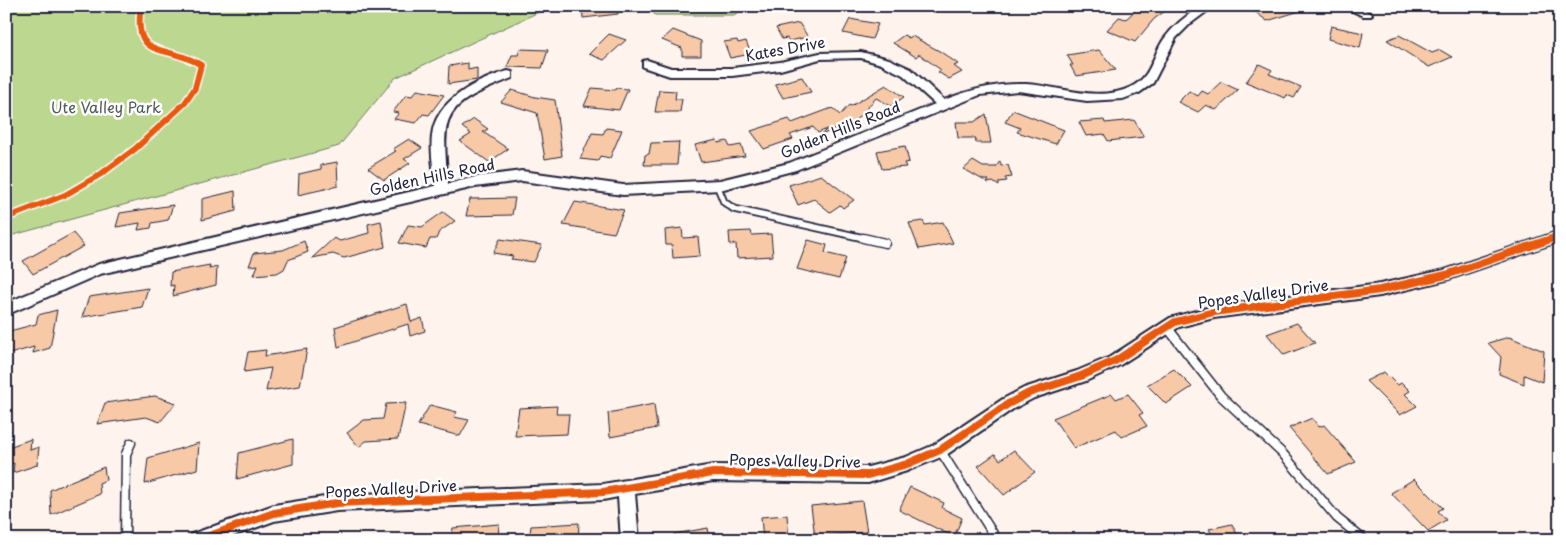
<svg xmlns="http://www.w3.org/2000/svg" width="1566" height="546" font-family="'Playpen Sans',sans-serif">
  <rect width="100%" height="100%" fill="#fef4ed"/>
  <filter id="ink" filterUnits="userSpaceOnUse"><feTurbulence type="fractalNoise" baseFrequency=".02" numOctaves="2"/><feDisplacementMap in="SourceGraphic" scale="10" xChannelSelector="R" yChannelSelector="G"/><feConvolveMatrix kernelMatrix="1 2 1 2 8 2 1 2 1" color-interpolation-filters="sRGB"/></filter>
  <g filter="url(#ink)">
    <path fill="#bcd890" stroke="#6f7d66" d="M6,6H552L395,78L339,146L6,237Z
      M647,6H750L734,15H655Z"/>
    <path fill="#f8c9a7" stroke="#22223b" d="M582,6H618V14L583,18Z
      M1140,6H1153L1165,11L1154,19L1135,42L1107,30L1119,17L1126,19Z
      M1266,6H1310V8L1267,21L1254,11Z
      M850,19L878,24L872,39L843,33Z
      M799,23L808,37L789,41L787,38L782,39L776,28Z
      M1331,26L1363,33L1360,48L1328,39Z
      M673,30L701,41V56H682V48L662,40Z
      M609,34L626,40L604,60L589,54Z
      M904,35L909,38L912,36L941,52L958,64L954,66L962,72L949,79L938,72L941,70L919,54L916,57L893,43Z
      M1399,35L1432,53L1440,50L1452,57L1429,67L1387,40Z
      M737,40L738,43L746,41L751,54L730,58L724,42Z
      M520,49L548,50L542,68L507,67L512,55H518Z
      M1099,50L1116,70L1076,76L1070,65H1073L1067,55Z
      M468,63V70L477,68V80L448,84L449,66Z
      M1259,64L1272,70L1269,74L1301,87L1294,98L1287,95L1285,98L1246,82Z
      M802,77L811,92L783,98L775,84Z
      M1221,82L1238,90L1216,110L1206,105L1198,112L1178,102L1189,91L1198,96L1202,91L1208,94Z
      M886,85L904,97L891,106L876,98L855,121L821,135L827,129L818,133L813,127L790,135L793,139L764,149L751,131L789,119L792,123L832,108L840,115L849,105L851,106Z
      M592,88L615,90L616,88L628,89L619,110L584,106Z
      M417,90L444,95L429,115L423,114L416,123L394,119L399,113L393,112L406,95L412,96Z
      M512,90L535,97L555,100L562,156L545,159L537,113L501,102Z
      M659,90L676,91L675,99H682L680,112H655Z
      M1013,110L1064,130L1056,144L1017,132L1020,128L1005,122Z
      M986,114L991,143H976L975,138H958L956,122H974Z
      M474,119L488,129L483,132L508,149L489,162L460,141L471,134L462,127Z
      M1104,120L1105,123L1134,120L1144,137L1108,141L1104,134L1086,136L1079,122Z
      M606,128L622,130L610,158L600,156L598,161L580,159L592,133L603,134Z
      M409,139L422,148L404,159L410,163L384,180L368,168L396,151L393,149Z
      M717,140L718,143L727,141L730,147L741,145L745,156L701,162L695,145Z
      M679,142L677,165H644L645,155L649,154L651,143Z
      M905,146L909,162L904,163L906,167L882,169L877,151Z
      M973,161L983,167H996L1000,161L1001,166L1008,165L1012,177L1005,178L1007,181L999,182V186L993,182L987,183L989,180H983L964,169Z
      M337,162L338,186L298,195L299,174L321,169V165Z
      M821,175L854,200L843,208L840,205L830,212L814,199L798,205L789,185Z
      M235,191L236,211L202,220V199Z
      M515,198L512,215L466,216L470,199Z
      M575,202L624,210L614,233L563,225Z
      M173,205L168,220L152,223L151,228L138,230L140,223L116,227L120,213Z
      M443,212L455,221L439,232L436,239H430L426,248L399,243L408,225L422,227Z
      M381,221L385,247L344,258L333,254L312,258L334,238L340,241L369,233L368,224Z
      M923,221L925,225L943,222L953,243L919,249L909,223Z
      M682,228L683,238L698,237L700,256L673,258L672,245H666L665,230Z
      M751,231L752,235L771,234L773,256L737,258L736,244L730,245L729,232Z
      M73,233L84,246L33,274L23,261Z
      M500,239L542,245L534,262L511,259L513,256L493,253Z
      M808,240L827,245L825,253L846,258L839,279L797,269Z
      M304,241L308,252L288,260L284,269L277,273L254,275L258,265L249,266L254,253L283,250Z
      M210,265L209,269L217,267L216,285L173,296L174,285L170,286L171,272Z
      M148,288L142,307L82,317L89,297Z
      M407,304L411,322L422,318L425,331L410,336L408,324L338,347L335,327Z
      M57,310L50,348L33,353L34,347L6,355V332L36,324L38,315Z
      M1297,323L1315,343L1284,355L1267,334Z
      M1509,337L1544,351L1542,382L1524,375V384L1499,374L1501,357L1488,343Z
      M307,349L300,386L266,391L271,368L244,372L248,352L266,350L265,356Z
      M1174,369L1192,387L1166,404L1147,385Z
      M1384,372L1397,385L1402,383L1410,391L1405,394L1417,406L1400,415L1366,381Z
      M1112,394L1116,399L1128,394L1143,413L1139,415L1147,426L1122,437L1116,430L1074,448L1053,418Z
      M155,396L176,403L160,422L146,417L97,424L105,403Z
      M406,403L398,439L366,441L359,447L347,433L364,420L383,419L386,404Z
      M654,404L657,428L610,437L608,413Z
      M430,405L457,412L454,417L469,420L460,436L418,425Z
      M557,406L556,414H569L567,434L515,436L519,408Z
      M1312,418L1319,427L1324,425L1356,462L1328,474L1289,428Z
      M31,439L30,450L39,447L37,465L13,473L14,463L6,466V448Z
      M293,439V464L237,479L239,453Z
      M199,443L197,469L145,484L148,458Z
      M1014,450L1035,472L1004,495L978,466L995,454L1000,460Z
      M104,467L106,480L99,483L100,494L51,515L50,490Z
      M1414,479L1443,508L1438,511L1446,520L1428,531L1391,493Z
      M910,487L944,503L942,508L962,518L954,537L899,510Z
      M862,501L867,532L815,537L811,506Z
      M787,515L789,540H763L761,517Z
      M579,523L578,540H529L531,526Z
      M499,524L498,540H451L453,528Z
      M1232,524L1240,540H1215L1209,529Z
      M708,528L710,540H675L674,534Z"/>
    <g fill="none" stroke-linecap="round" stroke-linejoin="round">
      <defs>
        <path id="service-far1" d="M717,185L724,202L734,209L868,239"/>
        <path id="service" d="M863,238L885,243
          M1166,326L1221,396L1283,454L1337,518L1364,540
          M940,450L997,540
          M125,540L126,454L131,443"/>
        <path id="minor" d="M1201,6H1214L1190,24L1176,38L1153,83L1139,93L1123,99L1087,101L1018,91L980,95L796,170L720,190L623,195L522,181L475,187L100,274L6,315V303L99,264L435,186C434,170 430,152 432,136C435,100 477,80 508,71L512,72V78C443,106 441,111 448,184L475,177L522,171L623,185L720,180L789,163L935,104L903,75L881,64L861,58L820,59L780,70L732,76H670L643,67V61L647,60L671,68H732L780,62L820,53L861,52L889,59L911,69L944,100C971,89 997,83 1026,84C1060,86 1098,103 1131,87C1152,77 1152,56 1164,39C1174,25 1187,15 1201,6Z
          M1342,6H1357L1372,14L1371,16H1363Z
          M1560,231V241L1446,280L1380,296L1214,318L1179,327L1120,365L1086,381L1034,398L1013,409L946,455L907,471L868,483L713,481L635,494L639,540H621L618,497L603,500L337,511L274,521L222,540H190L192,534L274,505L337,495L603,484L713,465L868,467L906,457L934,445L1003,399L1024,388L1077,371L1110,357L1170,318L1214,306L1380,284L1445,270Z"/>
      </defs>
      <use href="#service-far1" stroke="#22223b" stroke-width="9"/>
      <use href="#service" stroke="#22223b" stroke-width="11"/>
      <use href="#minor" stroke="#22223b" stroke-width="4"/>
      <use href="#service-far1" stroke="#fff" stroke-width="5.5"/>
      <use href="#service" stroke="#fff" stroke-width="8"/>
      <use href="#minor" fill="#fff" fill-rule="evenodd"/>
      <defs>
        <path id="cycleway-far1" d="M6,218L65,195L101,174L135,149L185,103L195,88L201,65C166,43 132,62 141,6
          M1550,239L1560,236"/>
        <path id="cycleway" d="M198,540L274,513L337,503L603,492L713,473L868,475L907,464L940,450L1008,404L1029,393L1081,376L1115,361L1175,322L1214,312L1380,290L1446,275L1554,238"/>
      </defs>
      <use href="#cycleway-far1" stroke="#fff" stroke-width="9"/>
      <use href="#cycleway" stroke="#fff" stroke-width="11"/>
      <use href="#cycleway-far1" stroke="#e8590c" stroke-width="6"/>
      <use href="#cycleway" stroke="#e8590c" stroke-width="8"/>
    </g>
  </g>
  <g text-anchor="middle" dominant-baseline="central" stroke-width="5" stroke-linejoin="round" paint-order="stroke">
    <g font-size="15" fill="#22223b" stroke="#fff">
      <text transform="translate(785 48) rotate(-10)">Kates Drive</text>
      <text transform="translate(840 129) rotate(-22)">Golden Hills Road</text>
      <text transform="translate(432 176) rotate(-12)">Golden Hills Road</text>
      <text transform="translate(1263 293) rotate(-8)">Popes Valley Drive</text>
      <text transform="translate(795 460) rotate(1)">Popes Valley Drive</text>
      <text transform="translate(391 488) rotate(-3)">Popes Valley Drive</text>
    </g>
    <g font-size="15" fill="#505954" stroke="#fff">
      <text x="106" y="106">Ute Valley Park</text>
    </g>
  </g>
  <rect width="1566" height="546" fill="none" stroke="#fff" stroke-width="25"/>
  <rect x="12" y="12" width="1541" height="521" fill="none" stroke="#22223b" stroke-width="2" filter="url(#ink)"/>
</svg>
